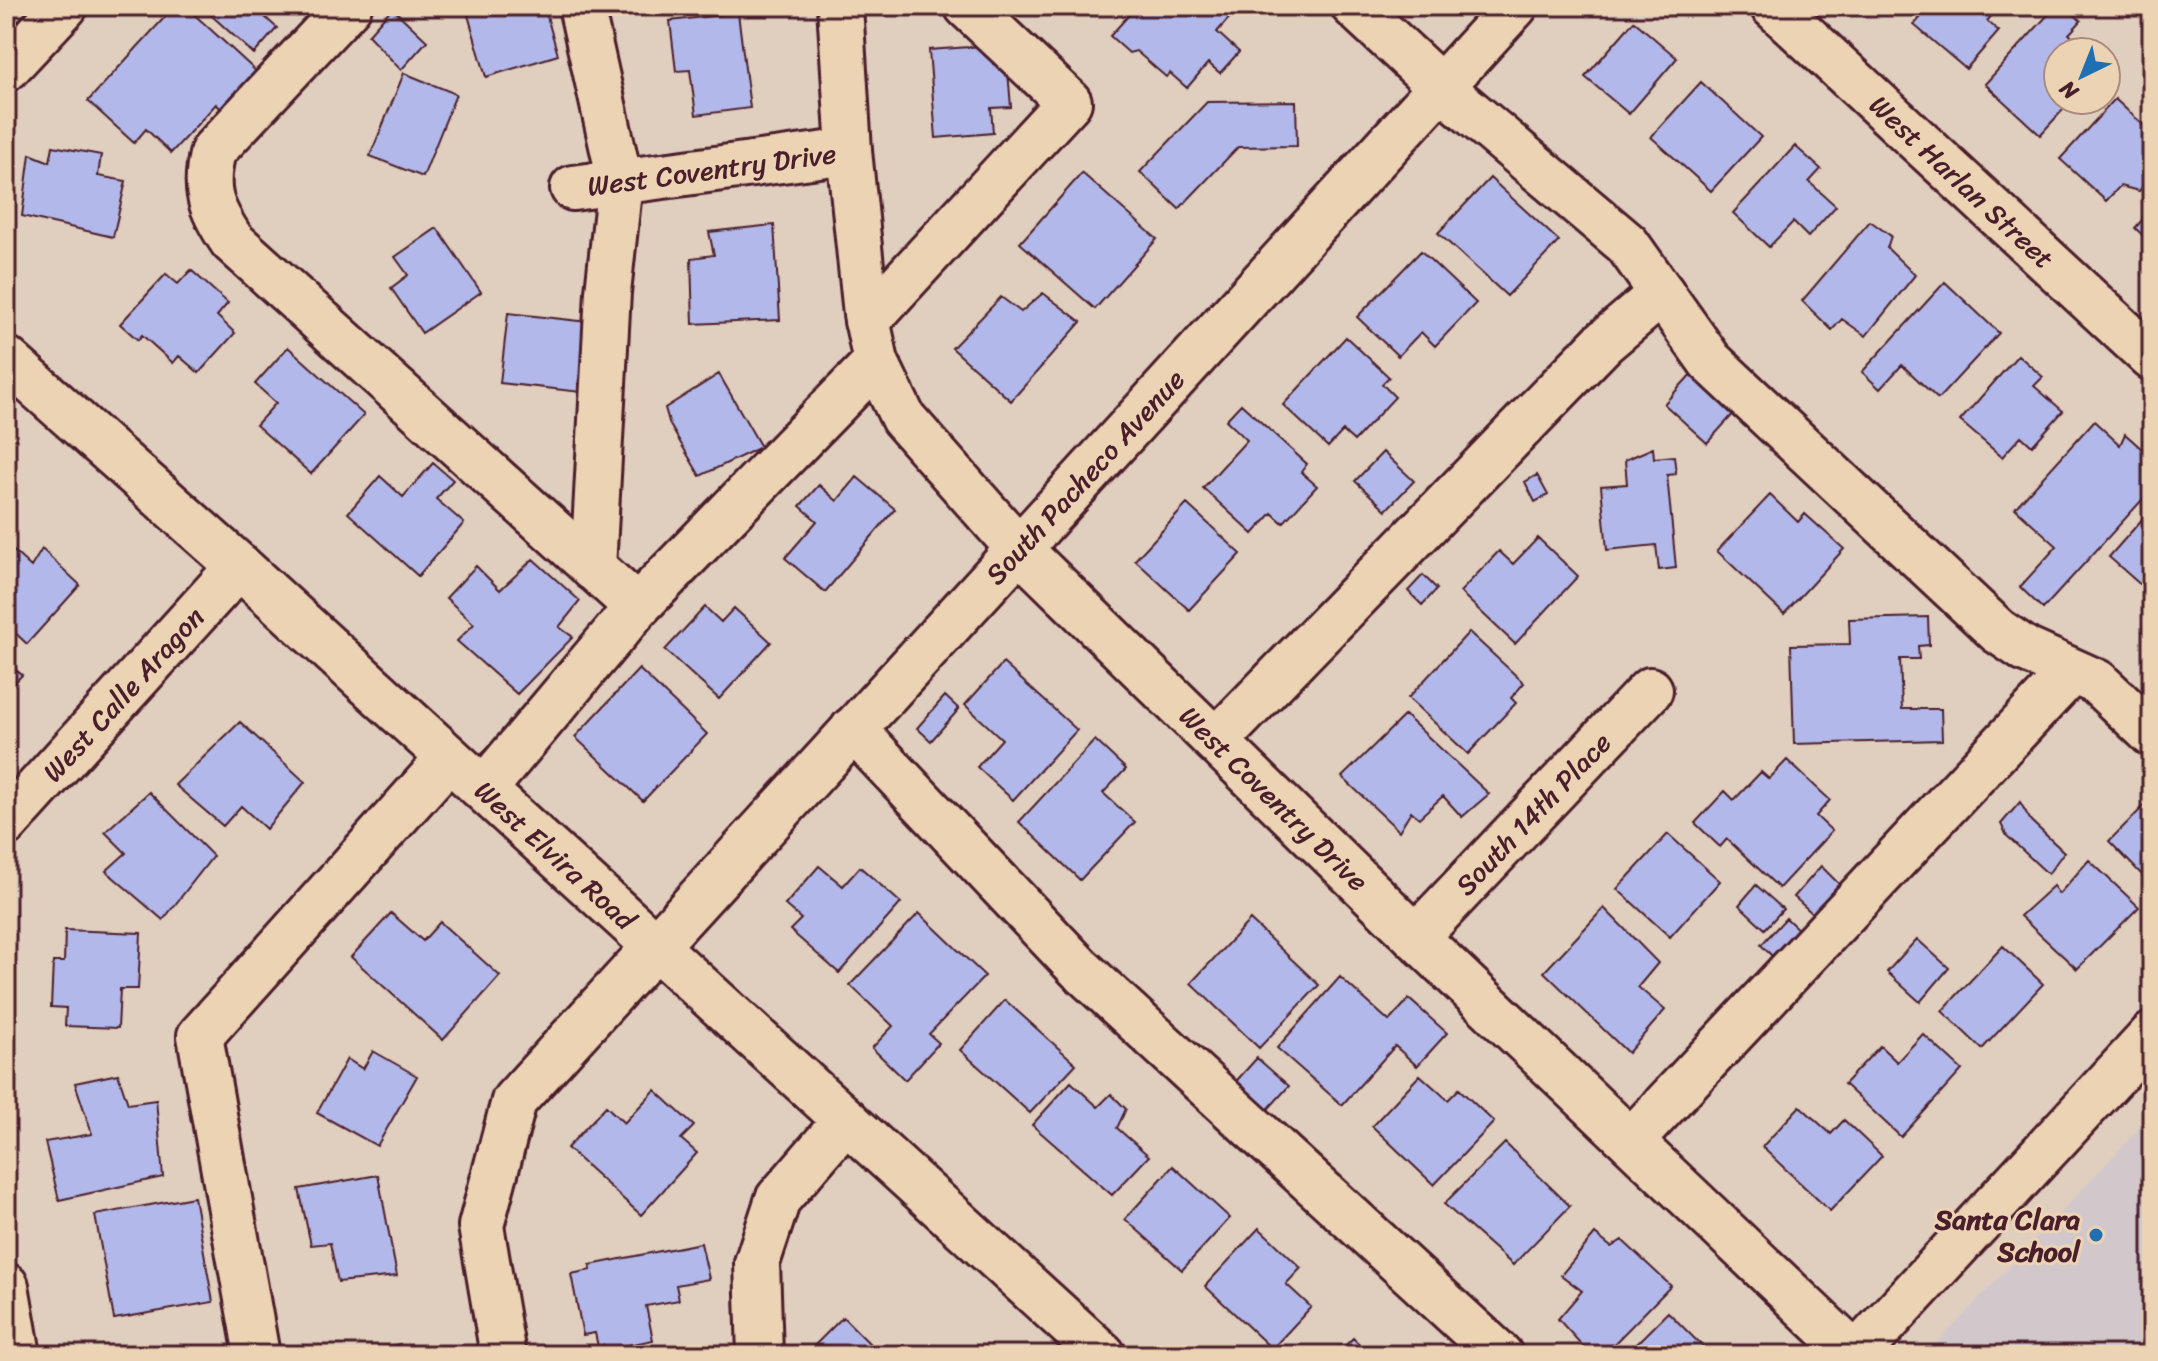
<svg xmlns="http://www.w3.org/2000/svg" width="2158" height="1361" font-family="Sriracha,sans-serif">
  <rect width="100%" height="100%" fill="#e0cebf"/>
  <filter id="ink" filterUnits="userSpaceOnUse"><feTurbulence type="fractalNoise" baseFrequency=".0125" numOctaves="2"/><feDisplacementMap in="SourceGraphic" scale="16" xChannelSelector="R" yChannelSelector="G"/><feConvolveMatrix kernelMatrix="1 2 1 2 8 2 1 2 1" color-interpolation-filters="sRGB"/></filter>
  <g filter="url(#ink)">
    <path fill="#d2c8cc" d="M2152,1115V1355H1926Z"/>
    <path fill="#b2b9ea" stroke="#4a1f2b" stroke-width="2" d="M175,6H185L269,83L234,121L216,104L171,153L146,129L134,143L88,101Z
      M201,6H276L265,17L277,28L254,54Z
      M471,6H524L526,11L544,6L558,55L486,77L466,8Z
      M1137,6H1217L1230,17L1217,32L1239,52L1220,73L1208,63L1187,88L1170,73L1166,77L1136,51L1129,53L1110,36Z
      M1930,6H2000L1987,21L1999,31L1966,69L1914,25Z
      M2056,6H2066L2081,21L2069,34L2089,52H2058V100H2072L2040,135L1985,84Z
      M392,8L427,41L401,70L368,35Z
      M738,13L750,108L696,115L690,70L676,71L670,21Z
      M1634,21L1677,58L1629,114L1585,77Z
      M997,45L1007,59L1011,107L991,108L993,133L936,138L929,50Z
      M404,73L456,94L423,177L370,156Z
      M1701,82L1761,137L1711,191L1651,137Z
      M2115,99L2152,133V176L2139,191L2120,186L2106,201L2060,159Z
      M1296,101L1297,146L1238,147L1179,209L1140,172L1207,102Z
      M53,146L101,155L98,176L126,181L113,237L22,216L30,154L50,162Z
      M1795,146L1821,169L1809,182L1836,206L1808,237L1793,222L1769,247L1733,213Z
      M1082,173L1157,239L1095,309L1020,243Z
      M1490,178L1559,241L1507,296L1438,233Z
      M2152,209V244L2135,228Z
      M1870,221L1891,236L1887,248L1915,275L1866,336L1842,319L1832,330L1802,301Z
      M774,225L780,320L693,324L691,258L714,255L709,232Z
      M437,228L481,292L422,333L391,288L408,275L395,257Z
      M1421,251L1476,303L1435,346L1421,332L1398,356L1357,317Z
      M191,270L228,303L217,316L235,333L199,373L179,356L173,363L142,335L138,340L120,324L166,274L178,284Z
      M1945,282L1999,333L1938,399L1902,365L1880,389L1862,372Z
      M1043,293L1081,322L1011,401L952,348L1001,297L1021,312Z
      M508,313L588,322L581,392L500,383Z
      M1346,337L1389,377L1382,384L1395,397L1354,441L1343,431L1328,447L1283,405Z
      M288,347L364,415L311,474L256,425L276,403L255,384Z
      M2018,355L2043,377L2034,386L2063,411L2032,446L2021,436L2002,457L1960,421Z
      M1693,372L1736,411L1707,443L1664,404Z
      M719,374L761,447L700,476L670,425L665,408Z
      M1241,404L1307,464L1301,472L1317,486L1283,523L1272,513L1253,534L1203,488L1247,440L1226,420Z
      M2094,421L2120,445L2125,434L2152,458V489L2043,609L2020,587L2057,546L2015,508Z
      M1653,448L1654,458L1674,456L1676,474L1667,475L1676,568L1659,570L1656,545L1607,550L1601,486L1627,484L1625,460Z
      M1383,452L1414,481L1386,510L1355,481Z
      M433,463L453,480L436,499L464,523L418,576L348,513L380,476L403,497Z
      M1537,475L1548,495L1535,502L1525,482Z
      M857,477L895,509L825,592L785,558L817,521L800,506L819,485L837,501Z
      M1770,495L1798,522L1805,514L1844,549L1784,614L1717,551Z
      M1187,504L1241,554L1189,610L1135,560Z
      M2152,508V595L2109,557Z
      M1538,538L1578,576L1515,644L1460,592L1499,551L1513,564Z
      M6,544L31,567L42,549L80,585L27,644L6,624Z
      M533,559L580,601L559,627L573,637L517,694L457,641L474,624L446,598L476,566L500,590Z
      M1423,575L1437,589L1422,605L1408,591Z
      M705,607L721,622L734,608L771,642L719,699L665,650Z
      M1928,617L1929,645L1918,646L1919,659H1900L1902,709H1941L1942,740L1794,744L1791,645L1850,644L1849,619Z
      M1469,632L1524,683L1511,698L1516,703L1468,754L1408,698Z
      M6,661L22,675L6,692Z
      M1003,663L1077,730L1013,800L977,767L1002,739L965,705Z
      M639,669L707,734L643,801L575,737Z
      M945,696L959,709L931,741L917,728Z
      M1405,715L1489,794L1462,817L1443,796L1419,818L1411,811L1399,831L1342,777Z
      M240,722L305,782L266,829L241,806L223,826L175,785Z
      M1095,740L1126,769L1103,793L1135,822L1080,880L1019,822Z
      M1787,760L1830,800L1816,816L1832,831L1779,888L1727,839L1720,847L1695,823L1725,791L1734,800L1761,772L1769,779Z
      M149,792L213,856L163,920L106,871L126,853L105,832Z
      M2152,798V885L2109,841Z
      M2020,802L2031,821L2064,852L2048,874L2007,836L2001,824Z
      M1668,834L1720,881L1670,937L1617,889Z
      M2089,860L2139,907L2077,969L2020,916L2053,886L2059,894Z
      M819,866L843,886L860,867L901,903L839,973L790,930L801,919L785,905Z
      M1821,866L1847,892L1821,921L1794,897Z
      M1756,885L1783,909L1765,929L1739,905Z
      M1604,908L1658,963L1638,987L1665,1010L1628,1053L1544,972Z
      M391,913L423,941L440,922L500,976L443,1040L351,957Z
      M919,913L985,976L929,1034L939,1043L905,1080L872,1048L893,1026L850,985Z
      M1786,918L1802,933L1776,960L1761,945Z
      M1250,920L1319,985L1259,1048L1191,983Z
      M65,930L141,933L138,989H120L118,1028L65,1026L66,1008L51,1007L53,962H64Z
      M1917,939L1949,968L1920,1002L1887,972Z
      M2003,946L2043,984L1982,1049L1942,1011Z
      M1340,977L1389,1021L1409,999L1447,1033L1417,1066L1395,1046L1342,1105L1277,1048Z
      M1005,1000L1076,1064L1030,1113L960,1050Z
      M1923,1034L1962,1070L1901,1137L1844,1084L1880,1046L1897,1062Z
      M373,1051L417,1076L377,1146L317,1113L347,1059L363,1069Z
      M1257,1058L1289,1086L1261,1117L1229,1089Z
      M118,1074L128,1104L156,1100L163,1177L59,1200L45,1142L92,1134L75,1083Z
      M1420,1075L1448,1100L1459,1089L1494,1122L1434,1185L1372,1126Z
      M1071,1082L1098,1107L1111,1094L1126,1109L1117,1128L1149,1156L1112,1195L1032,1125Z
      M655,1090L694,1126L681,1139L697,1153L641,1215L567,1148L606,1106L624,1123Z
      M1800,1106L1831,1134L1844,1120L1882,1156L1830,1211L1762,1147Z
      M1505,1143L1570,1206L1513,1265L1444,1204Z
      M1173,1166L1230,1218L1182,1270L1125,1219Z
      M378,1175L397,1276L338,1282L330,1243L311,1245L299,1189Z
      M194,1197L213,1302L114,1319L95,1215Z
      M1259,1228L1301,1268L1286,1284L1311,1307L1272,1349L1205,1286Z
      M1595,1234L1611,1247L1622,1240L1671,1286L1603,1355H1591L1558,1319L1582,1291L1561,1275Z
      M701,1243L709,1279L676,1285L679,1300L646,1306L653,1340L599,1351L595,1333L583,1335L571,1274L591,1270L590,1265Z
      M1668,1312L1711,1355H1625Z
      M843,1317L881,1355H805Z
      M1353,1338L1370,1355H1336Z
      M400,1344L403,1355H356L355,1353Z"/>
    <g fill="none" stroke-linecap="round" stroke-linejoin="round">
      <defs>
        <g id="minor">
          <path d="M349,6L213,151C203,190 210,208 232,241L637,607L876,362"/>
          <path d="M581,6L620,181L608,292L593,568"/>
          <path id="s1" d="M840,6L849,151L866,314L876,362L903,418L1018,548L1416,937L1855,1355"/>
          <path d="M1354,6L1441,87L1627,244L1710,361L1998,631L2026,650L2097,682L2152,734"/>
          <path id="s2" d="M1773,6L2152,358"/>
          <path d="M6,69L65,6"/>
          <path id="s3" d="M573,188L849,151"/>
          <path d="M867,321L1069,102L967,6"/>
          <path id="s4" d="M6,359L239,566L1103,1355"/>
          <path d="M853,729L1079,968L1500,1355"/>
          <path d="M1216,741L1603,343L1662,293"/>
          <path d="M484,789L637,607"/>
          <path id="s5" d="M6,823L239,566"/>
          <path id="s6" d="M1416,937L1650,690"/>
          <path d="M1631,1141L2071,672"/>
          <path d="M6,1286L18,1355"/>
          <path d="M257,1355L200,1036L449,758"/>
          <path id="s7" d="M503,1355L481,1226L514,1101L1515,6"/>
          <path d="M760,1355L757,1263L778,1199L846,1120"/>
          <path d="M1856,1355L2152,1035"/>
        </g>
      </defs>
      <use href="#minor" stroke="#4a1f2b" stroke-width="50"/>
      <use href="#minor" stroke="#ecd3b4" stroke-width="44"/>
    </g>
  </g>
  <circle fill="#1f6fb2" stroke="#ecd3b4" stroke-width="3" cx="2096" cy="1235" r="8"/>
  <g text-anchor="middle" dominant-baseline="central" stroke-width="6" stroke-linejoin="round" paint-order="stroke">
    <g font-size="28" fill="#4a1f2b" stroke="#ecd3b4">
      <text stroke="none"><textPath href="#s3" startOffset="140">West Coventry Drive</textPath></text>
      <text stroke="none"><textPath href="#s2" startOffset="258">West Harlan Street</textPath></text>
      <text stroke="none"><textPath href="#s7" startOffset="1106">South Pacheco Avenue</textPath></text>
      <text stroke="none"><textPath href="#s5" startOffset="174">West Calle Aragon</textPath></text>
      <text stroke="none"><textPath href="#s1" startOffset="952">West Coventry Drive</textPath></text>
      <text stroke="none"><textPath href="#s6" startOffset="170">South 14th Place</textPath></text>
      <text stroke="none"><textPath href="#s4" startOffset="740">West Elvira Road</textPath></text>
    </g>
    <g font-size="28" font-weight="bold" fill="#4a1f2b" stroke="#ecd3b4" text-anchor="end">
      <text x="2080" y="1219">Santa Clara<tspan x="2080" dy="32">School</tspan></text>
    </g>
  </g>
  <rect width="2158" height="1361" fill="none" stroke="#ecd3b4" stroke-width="32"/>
  <rect x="16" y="16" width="2126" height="1329" fill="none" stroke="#4a1f2b" stroke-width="3" filter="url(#ink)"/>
  <g transform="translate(2082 76) rotate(223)"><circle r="38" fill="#ecd3b4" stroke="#ab8b7d" stroke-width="2"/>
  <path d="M0-6L14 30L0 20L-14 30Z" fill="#1f6fb2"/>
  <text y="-12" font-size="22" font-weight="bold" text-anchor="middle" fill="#4a1f2b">N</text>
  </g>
</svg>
